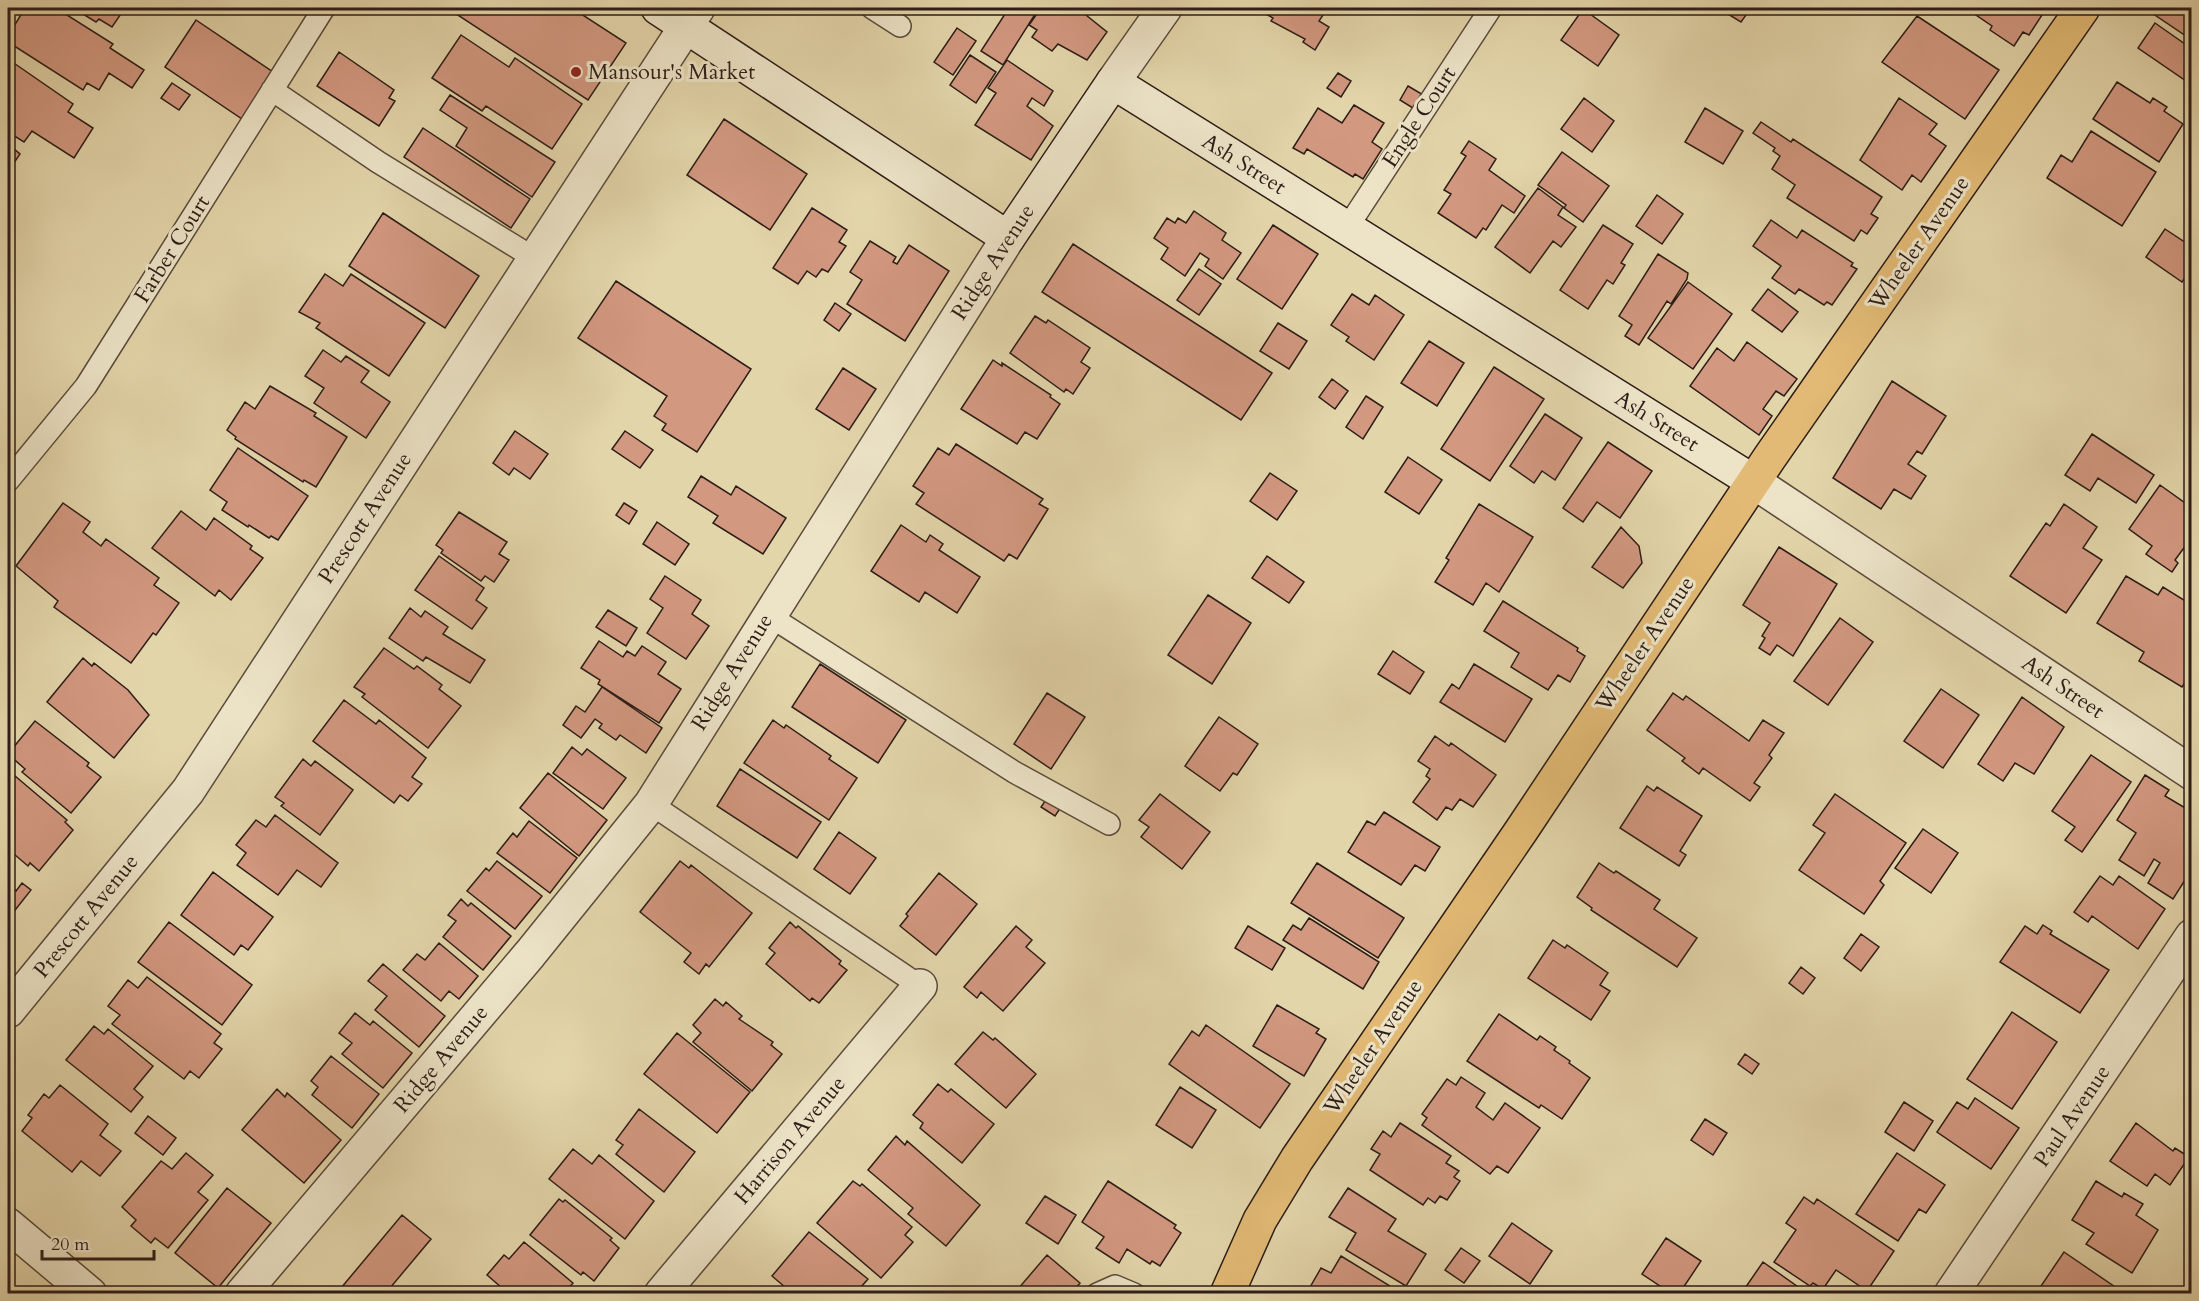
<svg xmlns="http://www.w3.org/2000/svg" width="2199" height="1301" font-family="Cardo,serif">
  <rect width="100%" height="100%" fill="#e3d5aa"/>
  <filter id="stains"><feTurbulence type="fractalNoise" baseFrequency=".00333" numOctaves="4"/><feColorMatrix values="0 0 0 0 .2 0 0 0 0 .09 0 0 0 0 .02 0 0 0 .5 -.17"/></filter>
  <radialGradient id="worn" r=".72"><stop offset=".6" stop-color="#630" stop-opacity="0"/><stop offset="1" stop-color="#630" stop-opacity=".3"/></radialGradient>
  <path fill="#d29880" stroke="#2d1d17" stroke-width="1.5" d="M25,8H56L113,44L110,48L144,70L132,88L109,73L99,90L87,83L83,90L8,42V36Z
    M73,8H125L112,27L99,19L96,22Z
    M447,8H572L626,43L588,100Z
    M1002,8H1039L1003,65L981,51L1007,11Z
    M1041,8H1084L1081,11L1107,32L1087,60L1058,44L1052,51L1032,37L1037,30L1029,25Z
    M1255,8H1325L1327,9L1319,21L1329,27L1315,50L1303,42L1305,39L1271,21L1273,18Z
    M1718,8H1751L1741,22Z
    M1981,8H2038L2044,12L2029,35L2023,32L2014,46L1990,30L1992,26L1976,15Z
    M2151,8H2192V40L2149,11Z
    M1583,9L1619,35L1598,66L1561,40Z
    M1917,16L1999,70L1965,119L1882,62Z
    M196,20L273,72L242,119L165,67Z
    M2155,23L2192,49V85L2138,48Z
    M957,28L976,41L953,75L934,62Z
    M461,35L509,67L515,58L582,104L552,149L486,106L482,111L432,78Z
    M339,52L394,90L389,98L395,101L379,126L317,86Z
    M970,55L996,72L976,103L950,85Z
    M8,59L73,104L68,112L93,128L74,158L32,131L24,142L8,132Z
    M1007,60L1053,91L1044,106L1032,98L1027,106L1053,126L1031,160L975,125L996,93L988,88Z
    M1338,73L1351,81L1341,97L1327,88Z
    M2117,82L2150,103L2153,98L2167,107L2164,111L2183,124L2159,162L2093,119Z
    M172,83L190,95L179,110L161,98Z
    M1408,86L1425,96L1416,110L1400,100Z
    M450,95L555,162L532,197L456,146L467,128L440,110Z
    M1584,98L1614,121L1592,152L1561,129Z
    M1899,98L1937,124L1929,134L1946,146L1921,182L1912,175L1902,190L1860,160Z
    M1354,105L1384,123L1372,142L1382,149L1363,179L1355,174L1353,177L1307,149L1304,154L1293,148L1318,108L1342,123Z
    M1705,108L1743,131L1723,164L1685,142Z
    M724,119L807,174L770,230L687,175Z
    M1761,122L1791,142L1793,139L1882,197L1871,214L1878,218L1867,234L1861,230L1854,241L1787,198L1795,185L1772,169L1780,156L1773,151L1775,148L1753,133Z
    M423,128L530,199L511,228L404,157Z
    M2091,131L2156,172L2122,226L2047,178L2061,155L2072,162Z
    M1469,141L1496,159L1489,170L1525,196L1514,213L1502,205L1486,230L1483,228L1476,238L1438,213L1451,194L1444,190L1466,156L1461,153Z
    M8,144L20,154L8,172Z
    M1562,152L1609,186L1583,222L1564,208L1566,205L1538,185Z
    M1538,188L1563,207L1558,215L1576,227L1561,247L1553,241L1530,273L1495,247Z
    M1657,195L1683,214L1662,244L1636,226Z
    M812,208L847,230L839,242L846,246L828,272L822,269L816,277L807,271L798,284L773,268Z
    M1194,211L1226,233L1222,240L1241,253L1223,279L1205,266L1209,259L1200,253L1185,276L1161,259L1168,248L1154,238L1167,218L1175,223L1178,218L1186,223Z
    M383,213L479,276L445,328L349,266Z
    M1771,220L1797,238L1802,230L1853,263L1851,266L1857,269L1832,305L1827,302L1824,305L1799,289L1795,294L1772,278L1781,266L1753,246Z
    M1273,225L1318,254L1282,309L1237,279Z
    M1603,225L1633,244L1621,263L1625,265L1613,284L1607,280L1588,309L1560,290Z
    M2165,229L2192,247V268L2182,282L2146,257Z
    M870,241L896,257L893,262L897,264L909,245L949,271L905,341L847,304L862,280L850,272Z
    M1073,244L1272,373L1241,420L1042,292Z
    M1658,254L1688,273L1687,279L1671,304L1667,301L1639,345L1625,336L1632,325L1619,316Z
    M1199,269L1221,284L1199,315L1177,300Z
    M325,274L343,286L351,274L425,323L389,376L316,328L320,323L299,312Z
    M616,281L751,369L697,452L662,430L666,424L654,416L667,396L578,338Z
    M1688,282L1732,314L1693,369L1648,338Z
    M1768,289L1798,312L1782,332L1752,310Z
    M1352,294L1369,305L1375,295L1404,315L1374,360L1346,341L1349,337L1331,325Z
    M835,303L851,314L839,331L824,320Z
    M1035,316L1046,323L1048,320L1090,348L1081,362L1090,368L1073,394L1066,389L1064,392L1010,353Z
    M1278,323L1307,341L1289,369L1260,351Z
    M1429,341L1464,363L1437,406L1401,383Z
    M1747,342L1797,379L1784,396L1776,391L1763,409L1772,416L1759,435L1690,386L1717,348L1734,361Z
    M323,350L341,362L346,356L369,371L361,382L390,402L366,438L314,403L324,388L305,376Z
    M993,360L1002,366V363L1051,395L1050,397L1060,404L1037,439L1025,432L1017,444L961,409Z
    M1494,367L1544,399L1490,481L1441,449Z
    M843,368L876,389L849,430L816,409Z
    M1332,379L1348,391L1335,409L1319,397Z
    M1892,381L1946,416L1922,454L1917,451L1908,464L1926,476L1911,499L1894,489L1881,509L1833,478Z
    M270,386L316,413L314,416L347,437L316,487L304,480L303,482L235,439L236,437L227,430L245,402L255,409Z
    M1366,396L1383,407L1363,439L1346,427Z
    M1545,414L1582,438L1555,480L1542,471L1534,483L1510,466Z
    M515,431L548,454L530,479L514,468L509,475L493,463Z
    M625,431L653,450L640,468L612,449Z
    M2092,434L2154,475L2136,503L2098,478L2090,491L2065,475Z
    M1608,442L1652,471L1620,518L1597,502L1583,522L1563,508Z
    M956,444L1043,499L1039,504L1048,509L1017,559L1009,554L1004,561L916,504L924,493L913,486L938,448L949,455Z
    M238,448L308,496L278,540L271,536L269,538L249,525L248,527L222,510L227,502L210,490Z
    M1408,457L1442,480L1419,514L1385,492Z
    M1270,473L1297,491L1277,520L1250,501Z
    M701,476L731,495L736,486L786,518L763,554L713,523L718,516L688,497Z
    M2160,485L2192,508V537L2175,560L2178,563L2172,572L2146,554L2152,546L2129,529Z
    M63,503L90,522L83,532L101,546L106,539L159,578L154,585L179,603L156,635L153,633L131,663L54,607L58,601L16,566Z
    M624,503L637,511L629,524L616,515Z
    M1479,504L1533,537L1499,592L1486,583L1473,605L1435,582L1449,560L1446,558Z
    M2064,504L2097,527L2083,548L2102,560L2066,613L2010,576L2046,523L2050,526Z
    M181,511L206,530L214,518L252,546L250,549L263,558L231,600L219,590L215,596L152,548Z
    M459,512L507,542L499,554L509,560L494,582L485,576L481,581L441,553L443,550L436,545Z
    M657,522L689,544L675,565L643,544Z
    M901,525L926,542L930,535L943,544L939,550L980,577L957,613L925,592L919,602L871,571Z
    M1621,527L1639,546L1642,563L1623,588L1592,567Z
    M1779,547L1837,584L1793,656L1777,645L1770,655L1759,648L1765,638L1762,636L1770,623L1743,605Z
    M439,556L484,588L476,600L487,608L472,629L415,590Z
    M1267,556L1304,582L1289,603L1252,578Z
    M665,576L701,600L692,614L709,626L686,659L647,633L663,608L650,599Z
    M2126,576L2158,595L2163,587L2192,605L2189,618L2192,619V672L2182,687L2139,661L2144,652L2097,623Z
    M1208,595L1251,623L1212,684L1168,655Z
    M1503,601L1578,648L1577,651L1585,656L1570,682L1558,675L1548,690L1511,667L1519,653L1484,631Z
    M410,608L421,617L425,611L448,627L443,634L485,660L470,683L426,657L423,661L389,638Z
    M608,610L637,628L626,646L596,627Z
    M1840,618L1873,642L1828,705L1794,681Z
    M599,641L623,657L627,651L635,656L642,646L666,662L658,674L681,689L659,723L598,684L600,680L581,668Z
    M384,648L414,669L417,666L442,685L439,689L461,706L428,748L362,697L365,694L354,687Z
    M1393,651L1424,672L1410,694L1378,674Z
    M83,658L92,666L94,663L128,690L149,715L114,758L47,702Z
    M820,664L906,720L878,763L792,707Z
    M1474,664L1532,699L1505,742L1440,702L1452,684L1459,689Z
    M602,687L662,728L646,753L620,735L616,740L599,728L602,724L595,719L581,738L563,725L576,706L585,712Z
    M1941,689L1979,715L1943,768L1904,741Z
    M1047,693L1085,717L1051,769L1014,744Z
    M1673,693L1683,700L1686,696L1749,741L1763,720L1784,733L1769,755L1772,758L1754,783L1760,787L1750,801L1703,768L1699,774L1682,761L1685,758L1647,730Z
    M2022,697L2064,727L2034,774L2015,763L2003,781L1978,764Z
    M344,700L376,724L379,720L426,758L412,777L422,784L408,801L400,795L394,803L313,741Z
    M1219,717L1258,744L1237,775L1233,773L1220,791L1185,766Z
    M773,720L784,728L786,725L831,756L829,759L857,778L829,820L744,763Z
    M35,721L89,763L87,766L101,777L71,813L22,772L25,769L8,754Z
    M1435,736L1449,746L1451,743L1496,775L1473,807L1460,799L1452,810L1446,807L1437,820L1413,802L1430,779L1426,776L1430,769L1418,761Z
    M572,747L582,755L587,749L626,778L603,809L553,773Z
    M2091,755L2131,782L2082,852L2065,840L2075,827L2052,811Z
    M303,759L311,766L315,761L353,790L320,835L281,806L284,803L275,797Z
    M740,769L821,822L797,858L717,806Z
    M8,770L67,820L65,822L73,830L39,871L30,863L28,866L8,849Z
    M548,773L607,820L579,856L520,808Z
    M2145,775L2169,790L2165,796L2192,812V869L2173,899L2148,883L2160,863L2154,859L2144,876L2119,860L2136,833L2117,820Z
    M1647,786L1654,791L1657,787L1702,816L1680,851L1686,855L1679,866L1620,828Z
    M1050,794L1063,804L1055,816L1041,807Z
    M1160,794L1210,832L1182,869L1141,837L1149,827L1139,820Z
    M1835,794L1906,843L1880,881L1884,885L1864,914L1799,870L1825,833L1813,825Z
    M1384,812L1440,847L1425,871L1415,865L1401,885L1348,852L1367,821L1375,825Z
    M275,815L338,863L321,887L297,870L278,895L237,865L246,853L236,845L256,820L266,827Z
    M529,821L577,858L550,893L497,853L513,833L517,837Z
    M1923,829L1958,853L1931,893L1895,868Z
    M839,832L876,858L850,894L814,869Z
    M497,861L542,896L515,929L467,891L486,868L489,871Z
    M680,861L689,868L691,865L752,913L709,967L706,964L699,974L684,962L691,953L640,912Z
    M1317,863L1404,918L1378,958L1291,903Z
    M1599,863L1614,873L1616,871L1660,900L1654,909L1697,938L1677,967L1591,910L1592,908L1577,897Z
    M213,872L273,917L248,950L241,945L234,955L181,915Z
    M939,873L977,904L936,955L900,926L908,916L906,914Z
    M2100,876L2113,885L2119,876L2165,909L2138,949L2092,916L2088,922L2074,912Z
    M8,883L16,891L22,883L31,890L8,919Z
    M461,899L468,906L471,903L511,936L483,970L443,937L456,921L448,915Z
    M1309,918L1379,962L1363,989L1283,940L1293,925L1301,930Z
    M169,922L252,985L222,1025L138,962Z
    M790,922L796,928L798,926L841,961L839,964L847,970L819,1003L812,998L810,1001L766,964L775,953L769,948Z
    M2043,925L2052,931L2050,934L2109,970L2080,1013L2000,962L2025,926L2037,934Z
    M1016,926L1032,940L1026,947L1045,963L1003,1011L981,992L977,998L964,987Z
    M1248,926L1285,948L1272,970L1235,948Z
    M1861,934L1879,947L1861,971L1844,958Z
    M1553,940L1565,948L1567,945L1608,973L1600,985L1610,991L1591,1020L1528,978Z
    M439,943L478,976L459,999L449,991L441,1001L403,970L417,954L425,960Z
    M383,964L445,1016L419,1047L375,1010L387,996L368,981Z
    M1801,967L1815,978L1803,994L1789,983Z
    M147,977L221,1034L214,1043L222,1049L199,1078L190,1071L184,1079L112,1024L120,1015L108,1006L128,980L138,988Z
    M715,999L723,1006L726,1002L742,1016L739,1019L773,1042L771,1045L782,1054L752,1091L693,1042L701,1033L693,1025Z
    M1277,1005L1319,1029L1316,1033L1326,1039L1304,1076L1253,1046Z
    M2012,1012L2057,1042L2012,1109L1967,1079Z
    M355,1013L370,1025L373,1021L412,1053L383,1088L342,1054L352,1043L339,1033Z
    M1499,1014L1537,1040L1540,1036L1556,1047L1554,1050L1570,1061L1569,1063L1590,1078L1562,1119L1541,1105L1539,1108L1467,1061Z
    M1206,1025L1290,1084L1260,1128L1169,1064L1192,1031L1199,1036Z
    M94,1026L104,1034L108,1029L153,1066L134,1089L143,1097L131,1112L66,1060Z
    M983,1032L993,1040L995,1038L1036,1074L1006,1108L955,1064Z
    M677,1033L750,1092L717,1133L644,1074Z
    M1745,1054L1759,1064L1752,1074L1738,1064Z
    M331,1056L379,1094L352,1128L312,1095L318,1087L311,1081Z
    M1461,1077L1485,1093L1476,1107L1493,1120L1505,1103L1540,1128L1508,1173L1497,1166L1490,1174L1422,1125L1427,1118L1422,1114L1447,1079L1456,1085Z
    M938,1084L948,1092L951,1089L994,1124L962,1163L920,1128L923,1123L913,1115Z
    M60,1085L108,1124L100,1135L121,1151L100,1176L81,1161L72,1172L22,1131L32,1118L28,1115L44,1094L49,1098Z
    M1180,1087L1216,1110L1192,1148L1156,1125Z
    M277,1089L285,1097L287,1093L341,1140L304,1183L242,1130Z
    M1975,1098L2019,1128L1991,1169L1937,1132L1957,1102L1968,1109Z
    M1904,1102L1933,1121L1914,1151L1885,1132Z
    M639,1109L695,1152L664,1192L616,1154L623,1145L616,1140Z
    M148,1116L176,1138L163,1155L135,1133Z
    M1705,1119L1727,1133L1713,1155L1691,1140Z
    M1400,1123L1451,1156L1446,1163L1459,1171L1454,1177L1460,1181L1447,1200L1440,1196L1435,1203L1428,1198L1423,1205L1370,1170L1380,1154L1371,1149L1383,1131L1391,1137Z
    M2136,1123L2173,1151L2175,1148L2189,1157L2170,1185L2155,1174L2147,1186L2110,1161Z
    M896,1136L905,1145L907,1141L980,1205L946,1246L908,1214L913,1208L868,1170Z
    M573,1149L592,1164L599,1155L654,1201L625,1239L549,1179Z
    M186,1153L213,1175L198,1192L208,1200L168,1248L155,1238L151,1243L131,1226L136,1220L122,1207L161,1161L172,1169Z
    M1897,1153L1945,1185L1926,1213L1919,1209L1898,1241L1856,1214Z
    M853,1181L860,1186L862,1184L912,1227L905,1235L913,1242L881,1278L817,1223Z
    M1108,1181L1176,1225L1174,1228L1181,1233L1160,1266L1152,1261L1150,1264L1127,1249L1119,1263L1096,1248L1104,1237L1082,1222Z
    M2096,1181L2122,1197L2124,1193L2143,1204L2136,1215L2158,1230L2132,1273L2086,1244L2094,1233L2072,1220Z
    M227,1188L271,1223L218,1288L175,1253Z
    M1348,1188L1396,1219L1388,1231L1426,1254L1406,1286L1346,1250L1356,1233L1329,1217Z
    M1045,1196L1076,1215L1058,1244L1026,1223Z
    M1804,1197L1814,1204L1817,1199L1894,1251L1867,1291L1836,1270L1823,1289L1813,1283L1810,1286L1774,1262L1796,1230L1786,1223Z
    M559,1199L563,1202L565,1200L612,1238L610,1240L619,1248L594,1281L583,1272L581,1275L530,1235Z
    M402,1215L431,1239L385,1294H336Z
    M1512,1223L1552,1251L1530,1284L1489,1256Z
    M809,1232L868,1279L861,1287L868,1294H793L772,1276Z
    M1666,1238L1701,1261L1679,1294H1672L1642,1274Z
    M524,1242L573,1283L564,1294H509L487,1275L504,1255L509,1259Z
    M1461,1248L1480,1261L1464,1283L1445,1270Z
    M2064,1252L2121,1291L2119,1294H2042L2043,1291L2039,1289Z
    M1047,1255L1080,1283L1071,1294H1023L1018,1289Z
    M1341,1256L1403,1294H1318L1309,1289L1321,1268L1331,1273Z
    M1763,1262L1808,1294H1741Z"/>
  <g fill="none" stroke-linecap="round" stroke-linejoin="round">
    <defs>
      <path id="lane" d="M872,8L900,26
        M272,90L378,162L534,258
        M1347,228L1491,8
        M8,481L86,386L324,8
        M768,615L1014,772L1109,824
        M651,804L920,986
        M1097,1294L1115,1286L1134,1294"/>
      <path id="street" d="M1113,82L1165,8
        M1754,482L2192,773
        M8,1011L188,791L698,8
        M8,1225L90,1294
        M242,1294L530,954L651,804L1008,238
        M661,1294L920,986
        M1951,1294L2192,936"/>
      <path id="secondary" d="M658,8L1008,238L1113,82L1754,482"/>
      <path id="primary" d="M1227,1294L1260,1220L1297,1159L1521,831L1770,457L2083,8"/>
    </defs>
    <use href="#lane" stroke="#5a4b3c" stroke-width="24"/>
    <use href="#street" stroke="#5a4b3c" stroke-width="36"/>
    <use href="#secondary" stroke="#2d1d17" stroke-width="36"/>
    <use href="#primary" stroke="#2d1d17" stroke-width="36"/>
    <use href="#lane" stroke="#ede4c8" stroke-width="21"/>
    <use href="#street" stroke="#ede4c8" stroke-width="33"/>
    <use href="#secondary" stroke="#ede4c8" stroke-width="33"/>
    <use href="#primary" stroke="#e2ba75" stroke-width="33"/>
  </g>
  <circle fill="#8f2418" stroke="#ede4c8" stroke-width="2" cx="576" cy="72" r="6"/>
  <g text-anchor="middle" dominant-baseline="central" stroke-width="6" stroke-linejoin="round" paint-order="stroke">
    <g font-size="22" fill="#2d1d17" stroke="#ede4c8" text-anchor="start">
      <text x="588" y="72">Mansour's Market</text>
    </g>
    <g font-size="22" fill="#2d1d17" stroke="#ede4c8">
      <text transform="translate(1419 117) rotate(-57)">Engle Court</text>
      <text transform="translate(1244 164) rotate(32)">Ash Street</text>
      <text transform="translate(1919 243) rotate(-55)">Wheeler Avenue</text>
      <text transform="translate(172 249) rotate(-58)">Farber Court</text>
      <text transform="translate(993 262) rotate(-57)">Ridge Avenue</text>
      <text transform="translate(1657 421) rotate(32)">Ash Street</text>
      <text transform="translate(365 518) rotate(-57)">Prescott Avenue</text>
      <text transform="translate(1645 644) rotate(-56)">Wheeler Avenue</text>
      <text transform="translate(732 672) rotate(-58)">Ridge Avenue</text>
      <text transform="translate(2063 687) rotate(34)">Ash Street</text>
      <text transform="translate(86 916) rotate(-51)">Prescott Avenue</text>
      <text transform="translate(1373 1047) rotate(-56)">Wheeler Avenue</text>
      <text transform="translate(441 1059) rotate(-50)">Ridge Avenue</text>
      <text transform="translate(2072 1116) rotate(-56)">Paul Avenue</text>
      <text transform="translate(790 1140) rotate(-50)">Harrison Avenue</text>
    </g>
  </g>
  <rect width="2199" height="1301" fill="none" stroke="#e3d5aa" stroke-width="30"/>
  <rect x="9" y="9" width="2181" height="1283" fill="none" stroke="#2d1d17" stroke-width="3"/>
  <rect x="15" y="15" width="2169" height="1271" fill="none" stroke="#2d1d17" stroke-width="1.5"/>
  <path d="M42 1250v9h112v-9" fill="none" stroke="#2d1d17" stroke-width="3"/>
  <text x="51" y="1250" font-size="18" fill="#2d1d17" stroke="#ede4c8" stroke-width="4.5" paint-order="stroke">20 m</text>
  <rect width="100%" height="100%" filter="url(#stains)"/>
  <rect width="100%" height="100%" fill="url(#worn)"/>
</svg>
